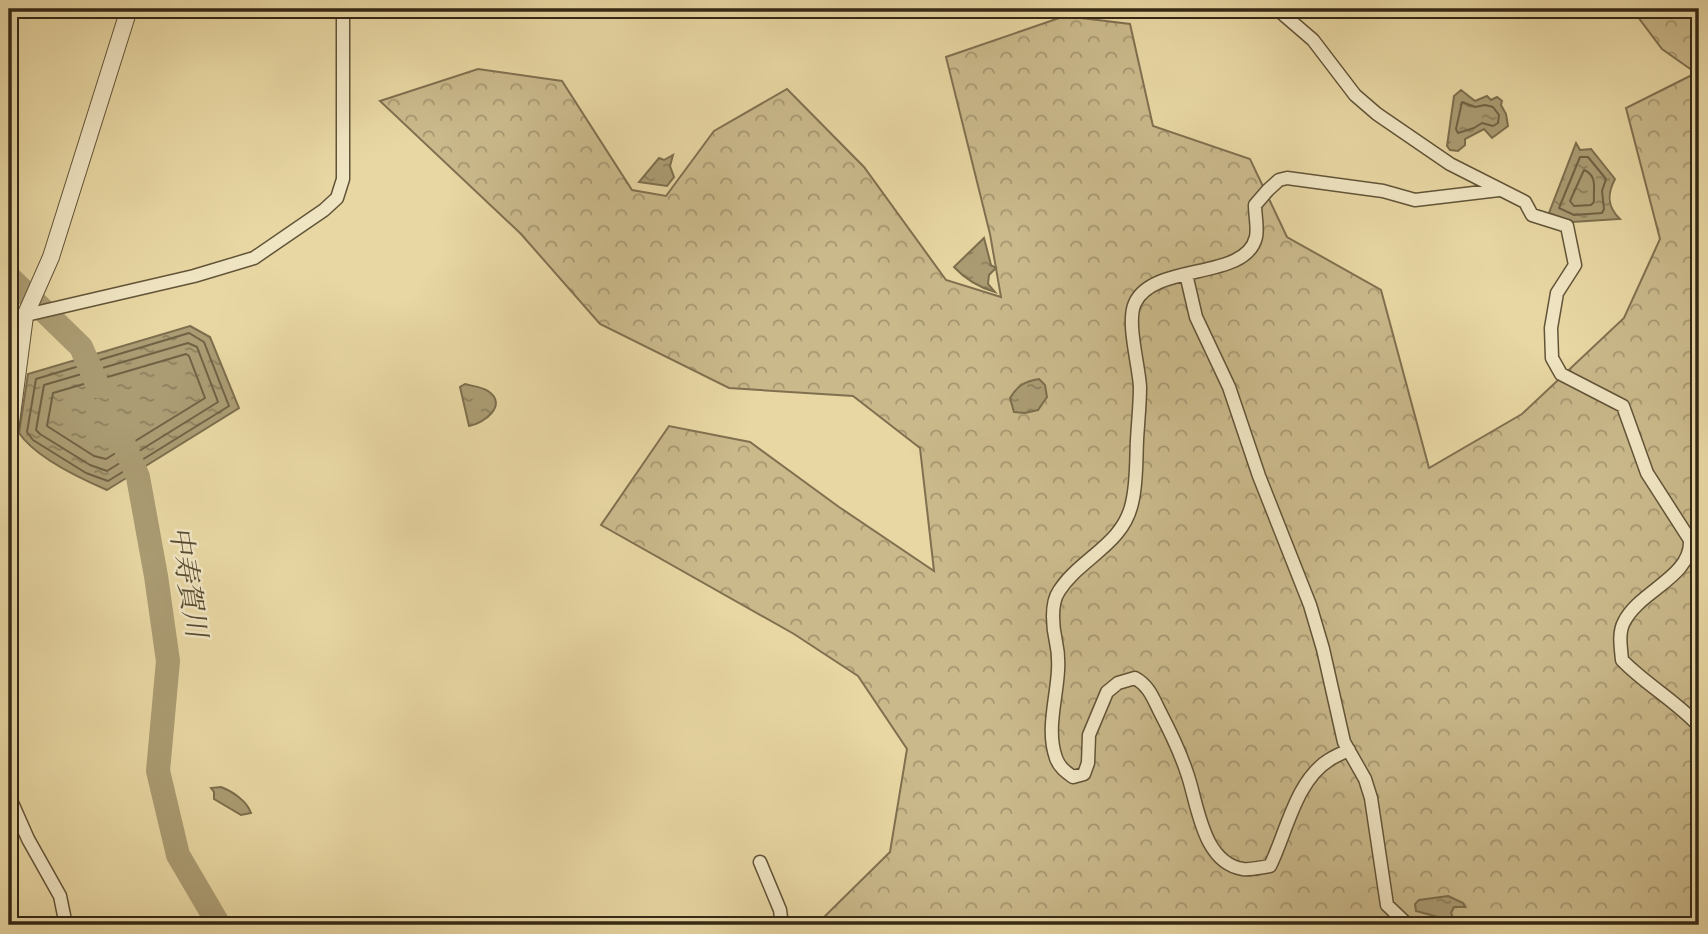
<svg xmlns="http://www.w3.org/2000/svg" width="1708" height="934" font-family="'Old Standard TT','Noto Serif JP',serif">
  <defs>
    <pattern id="forest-crowns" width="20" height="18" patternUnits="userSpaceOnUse" patternTransform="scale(1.75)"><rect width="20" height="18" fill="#cab98b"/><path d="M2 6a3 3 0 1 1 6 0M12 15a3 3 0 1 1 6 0" fill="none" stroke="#a59670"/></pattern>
    <pattern id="water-ripples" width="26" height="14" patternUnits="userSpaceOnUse" patternTransform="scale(1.75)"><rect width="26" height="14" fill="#ab9c73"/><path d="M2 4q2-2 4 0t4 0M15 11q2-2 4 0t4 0" fill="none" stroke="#8c7f5d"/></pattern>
  </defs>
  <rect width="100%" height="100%" fill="#e8d7a3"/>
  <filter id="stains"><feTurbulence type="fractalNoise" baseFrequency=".00286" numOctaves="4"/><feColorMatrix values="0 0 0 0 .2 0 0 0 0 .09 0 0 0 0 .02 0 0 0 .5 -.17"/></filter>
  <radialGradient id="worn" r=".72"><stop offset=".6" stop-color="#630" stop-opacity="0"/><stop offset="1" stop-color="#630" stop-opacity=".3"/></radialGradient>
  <path fill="url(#forest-crowns)" stroke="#807050" stroke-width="2" d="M1632,9H1699V925H819L820,921L890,852L907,749L858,676L794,634L601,525L669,426L750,442L839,507L934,571L920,448L853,396L729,388L600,324L521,234L380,101L478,69L562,81L632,190L666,196L714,131L787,89L864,167L946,280L1001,297L990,234L946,57L1065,16L1130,24L1153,126L1250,159L1287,237L1381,290L1429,468L1522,414L1624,318L1660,239L1626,108L1696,73L1662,49Z"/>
  <path fill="url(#water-ripples)" stroke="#7c6e4d" stroke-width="2" d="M1461,90L1475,101L1487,96L1491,100L1497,97L1502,101L1501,105L1506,114L1508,126L1492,138L1484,129L1465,139V145L1458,151L1450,150L1447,146L1454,96Z
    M1576,143L1580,150L1591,149L1615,179C1607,194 1607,207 1620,219L1572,222L1549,213Z
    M673,155L670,166L674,177L667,186L639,182L659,158L664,160Z
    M984,238L991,265L996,268L989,275L988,284L995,292C978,287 966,280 954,267Z
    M190,326L210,337L239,408L107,490C79,478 36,458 19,433L28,374Z
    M1039,379L1045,385L1047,397L1038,410L1025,413L1014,412L1010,398C1017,386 1025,381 1039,379Z
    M465,384C472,386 482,387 488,391C509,405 483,424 469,426L460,387Z
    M221,787C232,791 247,801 251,813L241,815L214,799V792L211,788Z
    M1448,896L1463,903L1465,907H1454L1451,913L1455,922L1438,923V917L1416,911L1415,904L1419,900Z"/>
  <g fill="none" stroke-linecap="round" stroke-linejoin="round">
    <path stroke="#706244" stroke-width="2" d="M1462,102L1475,107L1485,105L1493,107L1499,115L1498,123L1493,126L1482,123L1474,128L1458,133L1456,129Z
      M1580,157H1588L1606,179L1602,191L1604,209L1602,213L1574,215L1559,208Z
      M1584,170C1598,176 1593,188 1594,202L1591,205L1574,206L1570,201Z
      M189,333L204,342L229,406L108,481L86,473L33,440L27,432L36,379Z
      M188,343L197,347L218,402L107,471L90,465L40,434L36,430L44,385Z
      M186,354L189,356L205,398L106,459L94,456L47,426L53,393Z"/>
    <path stroke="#ab9c73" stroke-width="24" d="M9,277L81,347L98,386
      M123,442L138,477L156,576L168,661L158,771L178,855L219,925"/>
    <defs>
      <path id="minor" d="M1277,9L1313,40L1355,95L1377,114L1450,164L1525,202L1532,215L1567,226L1575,265L1557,293L1551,328L1552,358L1561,374L1623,406L1647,473L1690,540C1692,577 1639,591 1624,622C1618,633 1621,648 1622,660C1645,684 1676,701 1699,726
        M1186,274L1196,317L1229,387L1259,476L1310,605L1323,649L1344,742L1365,779L1371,798L1387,905L1408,925
        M9,319L194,276L254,258L324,210L337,198L343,179V9
        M1349,750C1342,753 1335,756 1329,760C1296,780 1286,834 1270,866C1262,867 1251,870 1243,869C1203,863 1198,806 1188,776C1181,754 1171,733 1160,712C1153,698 1149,686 1135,678L1118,683L1107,692L1089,735L1088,763L1084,774L1073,777C1066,772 1059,767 1056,758C1043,721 1065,681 1056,642C1053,629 1050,604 1059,591C1080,558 1123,545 1132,503C1137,483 1136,460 1137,440C1138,422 1140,404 1140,387C1139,365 1126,322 1135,303C1154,262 1246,281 1256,237C1258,228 1255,215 1255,205L1268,190L1279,180L1287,178L1383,191L1415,200L1499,190
        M9,796L28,839L60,896L66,925
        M760,862L780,910L782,925"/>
      <path id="tertiary" d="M9,438L25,316L51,257L129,9"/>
    </defs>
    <use href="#minor" stroke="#625438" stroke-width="15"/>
    <use href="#tertiary" stroke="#625438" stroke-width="18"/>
    <use href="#minor" stroke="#f0e5c3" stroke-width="12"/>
    <use href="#tertiary" stroke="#f0e5c3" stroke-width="16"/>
  </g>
  <g text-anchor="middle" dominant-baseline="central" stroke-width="5" stroke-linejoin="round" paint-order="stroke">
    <g font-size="28" font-style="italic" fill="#584b31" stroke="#f0e5c3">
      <text transform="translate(186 582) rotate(81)">中寿賀川</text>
    </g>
  </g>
  <rect width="1708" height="934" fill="none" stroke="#e8d7a3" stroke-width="35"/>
  <rect x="10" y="10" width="1687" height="913" fill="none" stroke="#352815" stroke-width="3.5"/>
  <rect x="18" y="18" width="1673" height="899" fill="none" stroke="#352815" stroke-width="2"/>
  <rect width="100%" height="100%" filter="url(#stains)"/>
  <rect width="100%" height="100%" fill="url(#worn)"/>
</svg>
